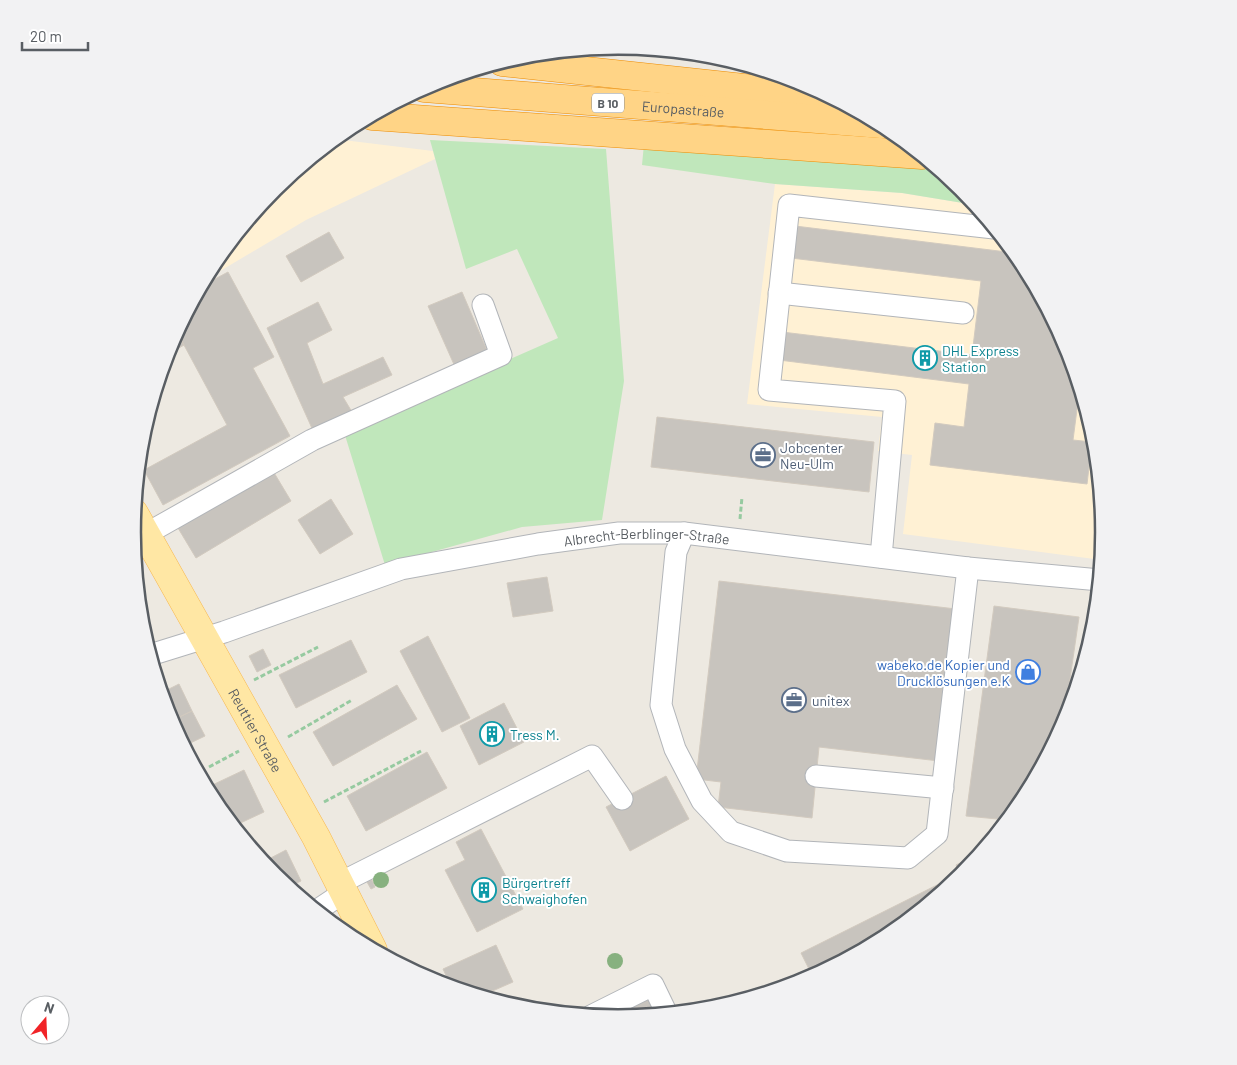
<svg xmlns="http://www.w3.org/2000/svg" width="1237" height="1065" font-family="Barlow,sans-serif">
  <rect width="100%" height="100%" fill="#ede9e1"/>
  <path fill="#fff1d4" d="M335,139L433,151L435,159L306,220L205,280L214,262L275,188Z
    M775,184L902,193L975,205L1023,263L1068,347L1095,438L1105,533L1102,560L903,534L912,455L878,451L882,417L747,404Z"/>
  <path fill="#c0e7bb" d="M430,140L606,149L624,381L602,520L522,527L385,565L344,432L558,338L517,249L466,269Z
    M644,144L938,169L963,189L975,205L902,193L775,184L642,165Z"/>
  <path fill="#c8c4be" stroke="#d2cabf" d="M795,226L1015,253L1023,263L1068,347L1080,386L1073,440L1092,442L1087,484L930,465L935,423L964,427L969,384L779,360L782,332L972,355L981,281L791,258Z
    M329,232L344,258L301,282L286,256Z
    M228,272L274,357L253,368L290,436L163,505L144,470L227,425L177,332L202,286Z
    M462,292L489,355L456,369L428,306Z
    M318,302L332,330L307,343L323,384L383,357L392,375L343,397L355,417L315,435L267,328Z
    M177,332L184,345L167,355L169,346Z
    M657,417L874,442L869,492L651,467Z
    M273,471L291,501L196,558L178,528Z
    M331,499L353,534L320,554L298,520Z
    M547,577L553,611L513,617L507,583Z
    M719,581L956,609L939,761L819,747L812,818L718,807L721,782L696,779Z
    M994,606L1079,617L1063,727L1023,803L1008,820L966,816Z
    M428,636L470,718L442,732L400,651Z
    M351,640L367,672L296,708L279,675Z
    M263,649L271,665L257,672L249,656Z
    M179,684L192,711L171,721L161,693Z
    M397,685L417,719L333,766L313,732Z
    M504,703L524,742L479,765L460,726Z
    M192,711L205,736L184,746L171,721Z
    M427,752L447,788L366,831L347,796Z
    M244,770L264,812L234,826L214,802L206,788Z
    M666,776L689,819L630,851L606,807Z
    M481,829L523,909L477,932L445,870L465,860L456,842Z
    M286,850L301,881L288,887L263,862Z
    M983,851L962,876L956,865Z
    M372,880L375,887L371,889L367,882Z
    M939,884L943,892L888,937L813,977L801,953Z
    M496,945L513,982L481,996L452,988L443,969Z
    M650,996L659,1015L618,1019L606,1018Z"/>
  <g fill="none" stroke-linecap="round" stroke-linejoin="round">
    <defs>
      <g id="minor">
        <path d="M779,293L963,313"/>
        <path d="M684,533L676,552L661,705L675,749L702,801L731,832L787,851L908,858L937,834L968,568"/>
        <path d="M146,534L312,440L501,355L483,305"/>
        <path d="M881,557L895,401L769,390L789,205L994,228"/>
        <path id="s1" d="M150,655L224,632L401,569L538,544L619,533H684L968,568L1100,580"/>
        <path d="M816,776L943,788"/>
        <path d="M338,884L592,756L622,799"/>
        <path d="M316,911L343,893"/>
        <path d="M591,1016L653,985L667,1014"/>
      </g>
      <g id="major">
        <path id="s2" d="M134,513L316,837L373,950"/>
      </g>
      <g id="highway">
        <path d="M502,62L830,97"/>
        <path id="s3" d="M424,88L881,124"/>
        <path d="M372,116L922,155"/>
      </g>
    </defs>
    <use href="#minor" stroke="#b2b5b9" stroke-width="23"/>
    <use href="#major" stroke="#f8b84f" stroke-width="29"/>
    <use href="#highway" stroke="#ee8c00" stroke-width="29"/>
    <path stroke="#96caa0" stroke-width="3" stroke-dasharray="5 2.5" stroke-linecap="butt" d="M740,519L742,497
      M254,680L318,647
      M288,737L352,700
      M209,767L239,751
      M324,802L421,751"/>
    <use href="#minor" stroke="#fff" stroke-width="21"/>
    <use href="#major" stroke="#ffe7a4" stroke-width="28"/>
    <use href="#highway" stroke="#ffd486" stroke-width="28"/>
  </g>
  <g fill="#87b17f">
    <circle cx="381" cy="880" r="8"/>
    <circle cx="615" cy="961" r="8"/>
  </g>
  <defs>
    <symbol id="building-ring" viewBox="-11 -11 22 22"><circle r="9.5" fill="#fff" stroke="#0f9aa8" stroke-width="1.5"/><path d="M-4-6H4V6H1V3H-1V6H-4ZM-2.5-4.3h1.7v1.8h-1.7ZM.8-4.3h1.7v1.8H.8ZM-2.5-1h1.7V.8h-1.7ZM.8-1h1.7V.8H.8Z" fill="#0f9aa8"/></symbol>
    <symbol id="office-ring" viewBox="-11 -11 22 22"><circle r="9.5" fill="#fff" stroke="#5c6f8a" stroke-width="1.5"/><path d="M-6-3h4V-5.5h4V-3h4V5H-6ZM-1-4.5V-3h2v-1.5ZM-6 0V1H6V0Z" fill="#5c6f8a"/></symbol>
    <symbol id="shop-ring" viewBox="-11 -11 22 22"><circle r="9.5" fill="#fff" stroke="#3f7fe0" stroke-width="1.5"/><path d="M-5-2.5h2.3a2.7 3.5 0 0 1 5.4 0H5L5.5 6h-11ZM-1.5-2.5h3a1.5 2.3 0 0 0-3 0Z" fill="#3f7fe0"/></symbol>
  </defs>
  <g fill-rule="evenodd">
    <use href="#building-ring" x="911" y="344" width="28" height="28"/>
    <use href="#office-ring" x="749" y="441" width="28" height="28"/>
    <use href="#shop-ring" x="1014" y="658" width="28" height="28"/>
    <use href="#office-ring" x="780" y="686" width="28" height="28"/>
    <use href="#building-ring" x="478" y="720" width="28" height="28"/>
    <use href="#building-ring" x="470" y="876" width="28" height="28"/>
  </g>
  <g text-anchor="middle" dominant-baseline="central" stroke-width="4" stroke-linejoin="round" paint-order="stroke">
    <rect fill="#fff" stroke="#8b8e92" stroke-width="1" x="592" y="93.5" width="32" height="19" rx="4"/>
    <g font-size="12" font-weight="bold" fill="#595e63">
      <text x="608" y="103">B 10</text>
    </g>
    <g font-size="14" fill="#595e63" stroke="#fff">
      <text stroke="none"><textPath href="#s3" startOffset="260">Europastraße</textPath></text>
      <text stroke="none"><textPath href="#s1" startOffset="514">Albrecht-Berblinger-Straße</textPath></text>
      <text stroke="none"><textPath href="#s2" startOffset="249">Reuttier Straße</textPath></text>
    </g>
    <g font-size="14" fill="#0d838f" stroke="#fff" text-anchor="start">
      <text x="942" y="350">DHL Express<tspan x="942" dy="16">Station</tspan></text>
      <text x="510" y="734">Tress M.</text>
      <text x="502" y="882">Bürgertreff<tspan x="502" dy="16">Schwaighofen</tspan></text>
    </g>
    <g font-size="14" fill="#4e5e75" stroke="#fff" text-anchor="start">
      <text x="780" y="447">Jobcenter<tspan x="780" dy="16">Neu-Ulm</tspan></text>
      <text x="812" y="700">unitex</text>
    </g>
    <g font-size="14" fill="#366cbe" stroke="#fff" text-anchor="end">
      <text x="1010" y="664">wabeko.de Kopier und<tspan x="1010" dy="16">Drucklösungen e.K</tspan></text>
    </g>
  </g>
  <path d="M0 0H1237V1065H0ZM141 532a477 477 0 1 1 954 0a477 477 0 1 1-954 0Z" fill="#f2f2f3" fill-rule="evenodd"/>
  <path fill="none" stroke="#595e63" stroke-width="2.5" d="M141 532a477 477 0 1 1 954 0a477 477 0 1 1-954 0Z"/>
  <g transform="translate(45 1020) rotate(19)"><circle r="24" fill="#ffffff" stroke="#bdbfc1"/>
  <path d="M0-4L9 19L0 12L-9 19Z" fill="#f12327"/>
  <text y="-8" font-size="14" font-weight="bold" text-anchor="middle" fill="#595e63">N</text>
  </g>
  <path d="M22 42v8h66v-8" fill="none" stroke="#595e63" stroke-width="2.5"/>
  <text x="30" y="42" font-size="15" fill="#595e63" stroke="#ffffff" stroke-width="4" paint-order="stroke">20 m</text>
</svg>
